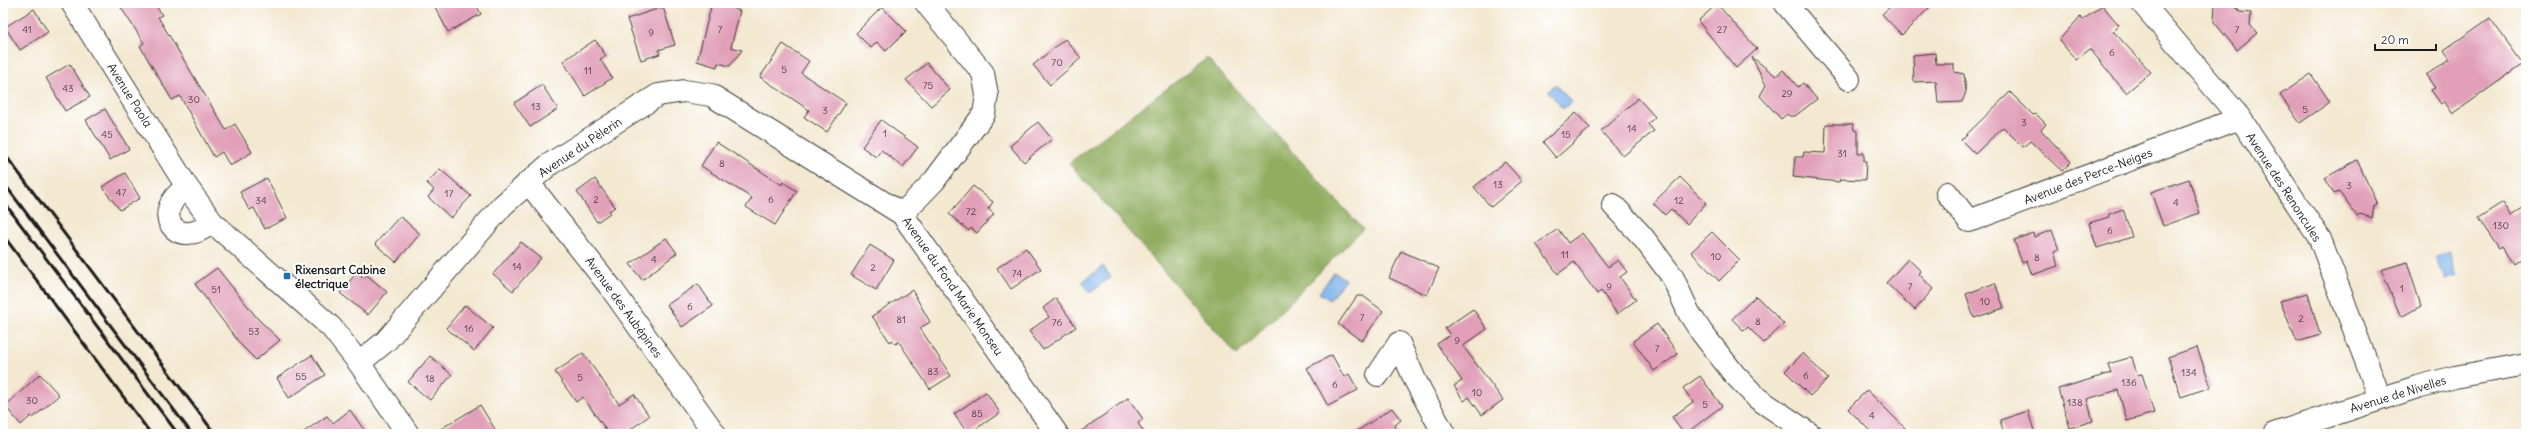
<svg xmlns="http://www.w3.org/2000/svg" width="2529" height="437" font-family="Delius,sans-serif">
  <rect width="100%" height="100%" fill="#fff"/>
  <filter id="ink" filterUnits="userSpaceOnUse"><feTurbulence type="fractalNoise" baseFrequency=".025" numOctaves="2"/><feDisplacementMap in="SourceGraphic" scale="8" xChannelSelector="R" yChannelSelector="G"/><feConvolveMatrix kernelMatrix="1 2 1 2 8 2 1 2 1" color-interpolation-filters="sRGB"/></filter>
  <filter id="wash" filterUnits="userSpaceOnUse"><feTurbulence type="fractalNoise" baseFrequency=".012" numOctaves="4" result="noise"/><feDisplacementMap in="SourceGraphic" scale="16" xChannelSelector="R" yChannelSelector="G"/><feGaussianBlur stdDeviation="0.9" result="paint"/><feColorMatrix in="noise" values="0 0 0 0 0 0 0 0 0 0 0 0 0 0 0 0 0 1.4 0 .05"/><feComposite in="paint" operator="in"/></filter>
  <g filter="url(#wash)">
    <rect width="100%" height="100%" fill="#f3e8d0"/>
    <path fill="#91ad60" stroke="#56643e" d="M1207,58L1363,229L1237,355L1069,163Z"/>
    <path fill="#7db1ea" stroke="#4c6683" d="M1556,84L1571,102L1563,109L1548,91Z
      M2449,252L2457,276L2445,280L2436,256Z
      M1103,266L1111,277L1090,293L1082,282Z
      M1334,272L1345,279L1330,300L1319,293Z"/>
    <g id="blocks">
      <path fill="#e19fb8" d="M118,3H154L162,15L158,17L226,130L235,124L252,152L230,166L222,152L214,157L180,96L172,100L140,46L144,43Z
        M433,3H475L481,14L448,32Z
        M712,3H733L732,8L740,11L731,47L742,50L730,66L718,63L717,67L697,61Z
        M1895,3H1934L1902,35L1882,14Z
        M2215,3H2232L2240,12L2251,13L2250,25L2257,33L2237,50L2214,22Z
        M1717,4L1757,49L1736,68L1698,21Z
        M2102,5L2119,25L2113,31L2151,72L2126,93L2090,49L2076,60L2059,40L2080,17L2083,20Z
        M663,7L675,45L658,50L660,54L641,60L627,19Z
        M882,7L906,31L886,51L877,42L871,48L856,33Z
        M34,9L48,32L20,50L5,27Z
        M2490,18L2523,64L2453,114L2444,101L2441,104L2431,90L2435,88L2426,75L2450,59L2444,50Z
        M1065,39L1081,58L1050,85L1033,65Z
        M595,40L606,56L600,59L612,78L585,96L563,61Z
        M783,44L809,61L801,73L846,103L827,132L804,117L809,110L760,77Z
        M1935,53L1936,64H1954V72L1964,74L1966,92L1962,102L1938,103L1936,81L1914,82L1913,55Z
        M1752,57L1776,76L1783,70L1798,87L1803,83L1817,99L1795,116H1789L1787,114L1781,119L1760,96L1766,85Z
        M927,63L950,90L931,106L906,80Z
        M70,64L90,97L65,111L46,78Z
        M2311,74L2330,102L2300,123L2280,95Z
        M542,85L558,109L530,127L514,103Z
        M2010,92L2033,115L2036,114L2046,124L2041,130L2071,162L2062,171L2030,141L2023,147L2003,127L1975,154L1961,140Z
        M1638,98L1655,117L1648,124L1654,131L1623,156L1601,131Z
        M105,109L129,149L110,160L86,120Z
        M1576,113L1590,128L1556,158L1543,142Z
        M881,120L918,147L903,167L881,150L876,157L862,147Z
        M1038,122L1052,139L1024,162L1010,146Z
        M1826,124H1853L1854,130L1858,131V153H1864V161H1866L1865,180L1840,179L1839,182L1793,177L1795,157H1803L1804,152L1825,153Z
        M716,142L782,185L783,182L797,191L775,225L746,207L752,198L701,166Z
        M2357,160L2377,204L2374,206L2372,218L2360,214L2357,216L2339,192L2334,194L2325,178Z
        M1505,162L1522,181L1491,207L1474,187Z
        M440,169L471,196L451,218L428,197L434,190L427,183Z
        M125,173L140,198L120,210L102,187Z
        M1680,177L1706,203L1687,224L1671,209L1665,215L1653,203Z
        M267,178L287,218L265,229L254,208L249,210L240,192Z
        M595,179L615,207L609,211L610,213L597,222L577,192Z
        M2189,179L2200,213L2163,226L2151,192Z
        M973,186L993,202L988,209L994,214L977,233L971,228L969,231L949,214Z
        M2503,202L2512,215L2526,206V256L2513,264L2502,247L2499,249L2478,218Z
        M2123,209L2132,237L2097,248L2089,223L2109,217V214Z
        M400,216L420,234L396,262L375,244Z
        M1558,229L1568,243L1582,233L1608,267L1618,260L1627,272L1620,277L1636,300L1617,314L1601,291L1597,294L1574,262L1558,274L1536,244Z
        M2052,230L2059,250L2054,252L2058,266L2032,275L2027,261L2022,263L2014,240L2033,233L2034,237Z
        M1712,232L1740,260L1719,281L1691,252Z
        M666,238L677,253L642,280L630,264Z
        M521,242L541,258L513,291L493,274Z
        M870,245L894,260L876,290L851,275Z
        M1026,248L1041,269L1011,289L997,268Z
        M1401,251L1439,268L1427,295L1389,278Z
        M1908,259L1921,271L1919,274L1933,289L1915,310L1886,283Z
        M2407,262L2421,306L2401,317L2381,270Z
        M217,268L258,319L280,340L256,360L241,345L195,284Z
        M357,272L364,278L367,275L387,292L368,315L340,293Z
        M1995,283L2004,308L1974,318L1966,294Z
        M698,284L713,306L682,327L667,305Z
        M912,290L930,322L920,328L951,376L930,389L899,342L895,344L892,340L890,342L872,316Z
        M2308,293L2320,335L2297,342L2280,301Z
        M1357,296H1363L1383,311L1362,341L1338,324Z
        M1756,296L1784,324L1764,343L1748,327L1744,331L1732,319Z
        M1056,298L1076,327L1043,350L1029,331L1049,317L1043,308Z
        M465,305L493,328L474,351L446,328Z
        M1473,309L1487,329L1463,346L1503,400L1482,415L1469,397L1464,401L1454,386L1462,381L1437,344L1450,335L1445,328Z
        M1657,324L1678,354L1654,371L1633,341Z
        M2197,347L2211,387L2181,397L2168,357Z
        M583,353L619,404L634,394L649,416L624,434H609L583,397L576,402L555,372Z
        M1803,353L1828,379L1810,396L1785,371Z
        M312,355L325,375L289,398L277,378Z
        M1332,355L1344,377L1349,374L1358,390L1328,406L1307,368Z
        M430,356L452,375L430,400L408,382Z
        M2132,357L2137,375L2142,374L2154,413L2127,421L2118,390L2087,399L2093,421L2070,428L2058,389L2111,373L2108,364Z
        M40,374L59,395L33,418L31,416L21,425L5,406Z
        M1700,376L1722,406L1685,434L1672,417L1693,402L1683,388Z
        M1867,390L1911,434H1873L1848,409Z
        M986,392L1000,413L968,434L954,414Z
        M1128,398L1143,419L1138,423L1145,434H1077Z
        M480,405L498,434H432L464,415Z
        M1392,408L1401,420L1394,426L1399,434H1353Z
        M350,410L367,434H301L327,416L333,423Z
        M2028,411L2035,434H2004L2000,420Z"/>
    </g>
  </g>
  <g filter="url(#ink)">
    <use href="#blocks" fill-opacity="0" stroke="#3c3b37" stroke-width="1"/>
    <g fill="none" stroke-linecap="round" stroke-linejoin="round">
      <defs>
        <path id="street" d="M72,3L187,187L212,222L331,327L359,363L408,434
          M926,3L983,73L987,95L984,114L934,181L902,214L1057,434
          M1785,3L1849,79
          M2142,3L2240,118L2320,239L2380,398
          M528,182L611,288L715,434
          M187,187C148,212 177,253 212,222
          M1947,193L1969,221L2240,118
          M1613,205L1642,236L1672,276L1689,313L1702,333L1734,374L1757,398L1810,434
          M359,363L386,341L503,205L550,164L658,95L684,91L711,95L902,214
          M1378,375L1399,343L1415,380L1444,434
          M2274,434L2417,387L2455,377L2526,364"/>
      </defs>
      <use href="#street" stroke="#3c3b37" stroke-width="24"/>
      <use href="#street" stroke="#fff" stroke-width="22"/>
      <path stroke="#1c1c1c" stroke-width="3" d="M3,152L215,434
        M3,182L192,434
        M3,201L178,434
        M3,235L151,434"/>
    </g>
  </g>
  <rect fill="#1f6fb2" stroke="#fff" stroke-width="1.5" x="283" y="272" width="8" height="8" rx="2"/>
  <g text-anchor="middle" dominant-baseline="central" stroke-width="4" stroke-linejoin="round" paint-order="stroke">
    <g font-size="10" fill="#4d3d43">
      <text x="27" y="29">41</text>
      <text x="720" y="29">7</text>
      <text x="1722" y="29">27</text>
      <text x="2237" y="29">7</text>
      <text x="651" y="32">9</text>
      <text x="2112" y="52">6</text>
      <text x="1057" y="62">70</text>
      <text x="784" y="69">5</text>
      <text x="588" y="70">11</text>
      <text x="928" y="85">75</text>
      <text x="68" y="88">43</text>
      <text x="1787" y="93">29</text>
      <text x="194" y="99">30</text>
      <text x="536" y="106">13</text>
      <text x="2305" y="109">5</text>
      <text x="825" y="110">3</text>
      <text x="2024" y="122">3</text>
      <text x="1632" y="128">14</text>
      <text x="885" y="133">1</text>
      <text x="107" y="134">45</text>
      <text x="1566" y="134">15</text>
      <text x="1842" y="153">31</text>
      <text x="722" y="163">8</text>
      <text x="1498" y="184">13</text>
      <text x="2349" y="185">3</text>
      <text x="121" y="192">47</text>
      <text x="449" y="193">17</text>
      <text x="596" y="199">2</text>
      <text x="771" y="199">6</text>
      <text x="261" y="200">34</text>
      <text x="1679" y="200">12</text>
      <text x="2176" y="202">4</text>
      <text x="971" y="211">72</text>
      <text x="2501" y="225">130</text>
      <text x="2110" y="230">6</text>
      <text x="1565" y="254">11</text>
      <text x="1716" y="256">10</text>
      <text x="2037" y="257">8</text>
      <text x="654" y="259">4</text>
      <text x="517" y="266">14</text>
      <text x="873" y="267">2</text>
      <text x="1017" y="273">74</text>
      <text x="1609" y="286">9</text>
      <text x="1910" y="286">7</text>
      <text x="2402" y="288">1</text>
      <text x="216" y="289">51</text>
      <text x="1985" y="301">10</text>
      <text x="690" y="306">6</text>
      <text x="1362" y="317">7</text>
      <text x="2301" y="318">2</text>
      <text x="901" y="319">81</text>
      <text x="1758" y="321">8</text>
      <text x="1057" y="322">76</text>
      <text x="469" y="328">16</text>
      <text x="254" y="331">53</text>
      <text x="1457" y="340">9</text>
      <text x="1657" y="348">7</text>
      <text x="933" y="371">83</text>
      <text x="2189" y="372">134</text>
      <text x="1806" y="375">6</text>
      <text x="301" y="376">55</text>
      <text x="580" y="377">5</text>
      <text x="430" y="378">18</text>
      <text x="2129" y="382">136</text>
      <text x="1335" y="384">6</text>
      <text x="1477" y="392">10</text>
      <text x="32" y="400">30</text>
      <text x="2075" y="402">138</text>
      <text x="1705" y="404">5</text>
      <text x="977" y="413">85</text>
      <text x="1872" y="415">4</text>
    </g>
    <g font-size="12" fill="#1c1c1c" stroke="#fff">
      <text transform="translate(130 95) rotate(58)">Avenue Paola</text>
      <text transform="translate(580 147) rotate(-34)">Avenue du Pèlerin</text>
      <text transform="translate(2088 176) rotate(-21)">Avenue des Perce-Neiges</text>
      <text transform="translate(2284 187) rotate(57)">Avenue des Renoncules</text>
      <text transform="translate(953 286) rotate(55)">Avenue du Fond Marie Monseu</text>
      <text transform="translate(624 307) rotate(54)">Avenue des Aubépines</text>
      <text transform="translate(2398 394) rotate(-17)">Avenue de Nivelles</text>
    </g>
    <g font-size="12" font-weight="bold" fill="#1c1c1c" stroke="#fff" text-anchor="start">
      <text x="295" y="269">Rixensart Cabine<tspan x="295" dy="14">électrique</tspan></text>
    </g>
  </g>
  <rect width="2529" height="437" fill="none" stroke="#fff" stroke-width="16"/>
  <path d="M2375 44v6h61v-6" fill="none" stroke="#1c1c1c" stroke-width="2"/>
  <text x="2381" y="44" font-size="12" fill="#1c1c1c" stroke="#ffffff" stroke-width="3" paint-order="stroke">20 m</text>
</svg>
